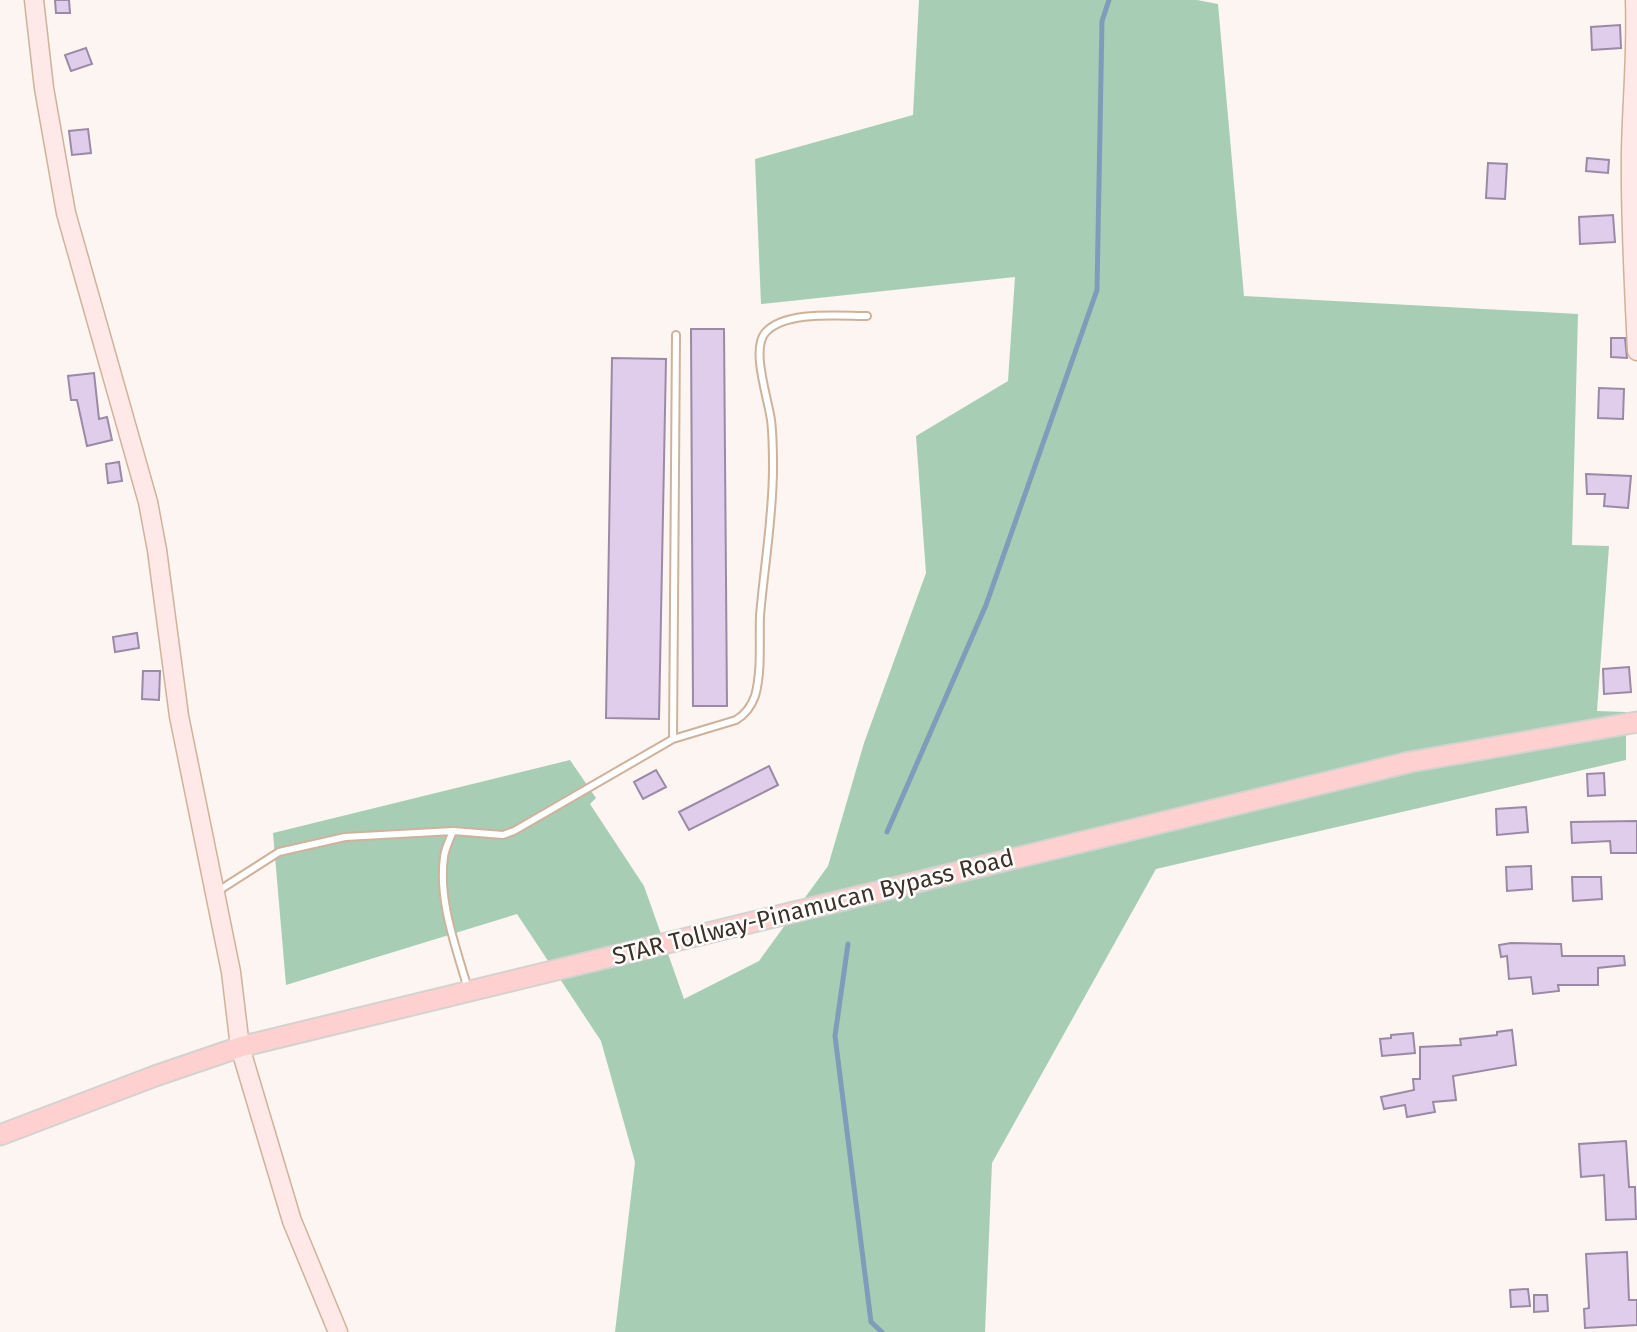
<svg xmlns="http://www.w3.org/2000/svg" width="1637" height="1332" font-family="'Fira Sans',sans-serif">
  <rect width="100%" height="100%" fill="#fcf5f1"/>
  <path fill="#a7ceb4" d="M919,0H1197L1218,4L1244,296L1578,314L1572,545L1609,546L1597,711L1626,712V760L1156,869L992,1163L985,1332H615L635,1162L601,1041L517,914L286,985L273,833L570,760L596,798L590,804L644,886L684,999L759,961L828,866L864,743L926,573L916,436L1008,381L1015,277L761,304L755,159L913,115Z"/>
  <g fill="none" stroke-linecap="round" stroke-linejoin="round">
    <path stroke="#809cba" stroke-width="5" d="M887,832L986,605L1097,290L1102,21L1109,0
      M848,944L835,1036L871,1322L882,1332"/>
  </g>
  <path fill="#e0cdec" stroke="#9b89a6" stroke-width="2" d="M55,0H69L70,13H56Z
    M1620,25L1621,48L1592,50L1591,27Z
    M86,48L92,64L71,71L65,55Z
    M88,129L91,153L72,155L69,131Z
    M1587,158L1609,160L1608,173L1586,171Z
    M1488,163L1507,164L1505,199L1486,198Z
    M1613,215L1615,242L1580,244L1579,217Z
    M691,329H724L727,706H693Z
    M1611,338H1625L1627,358L1611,357Z
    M612,358L666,359L659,719L606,718Z
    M94,373L99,419L107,417L112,440L87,446L77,400H71L68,376Z
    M1599,388L1624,389L1623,419L1598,418Z
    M119,462L122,481L108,483L106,464Z
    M1586,474L1631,476L1628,508L1604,506L1605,494H1587Z
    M137,633L139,648L115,652L113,637Z
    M1629,667L1631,692L1604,694L1603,669Z
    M143,671H160L159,700L142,699Z
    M769,766L778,785L689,830L679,812Z
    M656,770L666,787L643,799L634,782Z
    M1604,773L1605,795L1588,796L1587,774Z
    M1526,807L1528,832L1497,835L1496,809Z
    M1637,821V853H1611L1610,841L1572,843L1571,822Z
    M1531,866L1532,889L1507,891L1506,867Z
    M1572,877H1601L1602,899L1573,901Z
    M1511,943L1561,944L1562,956H1624L1625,965L1598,968V985H1558L1559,991L1533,994L1531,977L1509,979L1507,956L1501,957L1499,945Z
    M1512,1030L1516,1065L1453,1076L1456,1100L1433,1102L1435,1112L1407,1117L1405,1105L1384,1109L1381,1097L1414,1090L1413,1079H1420V1047L1461,1045L1460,1039L1497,1035V1032Z
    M1413,1033L1415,1053L1382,1056L1380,1039L1391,1038V1035Z
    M1626,1141L1629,1187H1635L1636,1219L1606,1220L1604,1175L1581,1177L1579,1144Z
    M1627,1252L1629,1300H1637V1325L1585,1328L1584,1309L1589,1308L1586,1254Z
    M1528,1289L1530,1306L1511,1307L1510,1290Z
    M1534,1295H1547L1548,1311L1534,1312Z"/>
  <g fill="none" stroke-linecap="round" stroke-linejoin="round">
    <defs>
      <path id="lane" d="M673,739L676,335
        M453,831C450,839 445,848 444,857C438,901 456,947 468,989
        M218,891L279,852L345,837L453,831L503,835L514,831L673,739L736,720C746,714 751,707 755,696C762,671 759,642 760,616C764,567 773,518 773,468C773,453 773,436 771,420C768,398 751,350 765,333C784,310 841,316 867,316"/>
      <path id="secondary" d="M34,0L44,88L66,213L148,502L157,550L179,716L231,972L240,1047L292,1221L338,1332
        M1635,0C1637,51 1632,101 1631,151C1630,218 1634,284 1637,351"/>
      <path id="primary" d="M0,1135L155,1076L240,1047L1410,762L1637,722"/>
    </defs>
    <use href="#lane" stroke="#cfb29b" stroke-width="10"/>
    <use href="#secondary" stroke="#cfb29b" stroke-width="21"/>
    <use href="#primary" stroke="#d4d2d0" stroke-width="23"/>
    <use href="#lane" stroke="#fff" stroke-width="6"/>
    <use href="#secondary" stroke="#ffe8e8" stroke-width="18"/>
    <use href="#primary" stroke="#fed1d0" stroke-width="19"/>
  </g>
  <g text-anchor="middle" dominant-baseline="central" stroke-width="5" stroke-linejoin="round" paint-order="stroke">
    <g font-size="24" fill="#3d3128" stroke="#fff">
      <text transform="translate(813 907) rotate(-14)">STAR Tollway-Pinamucan Bypass Road</text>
    </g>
  </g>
</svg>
